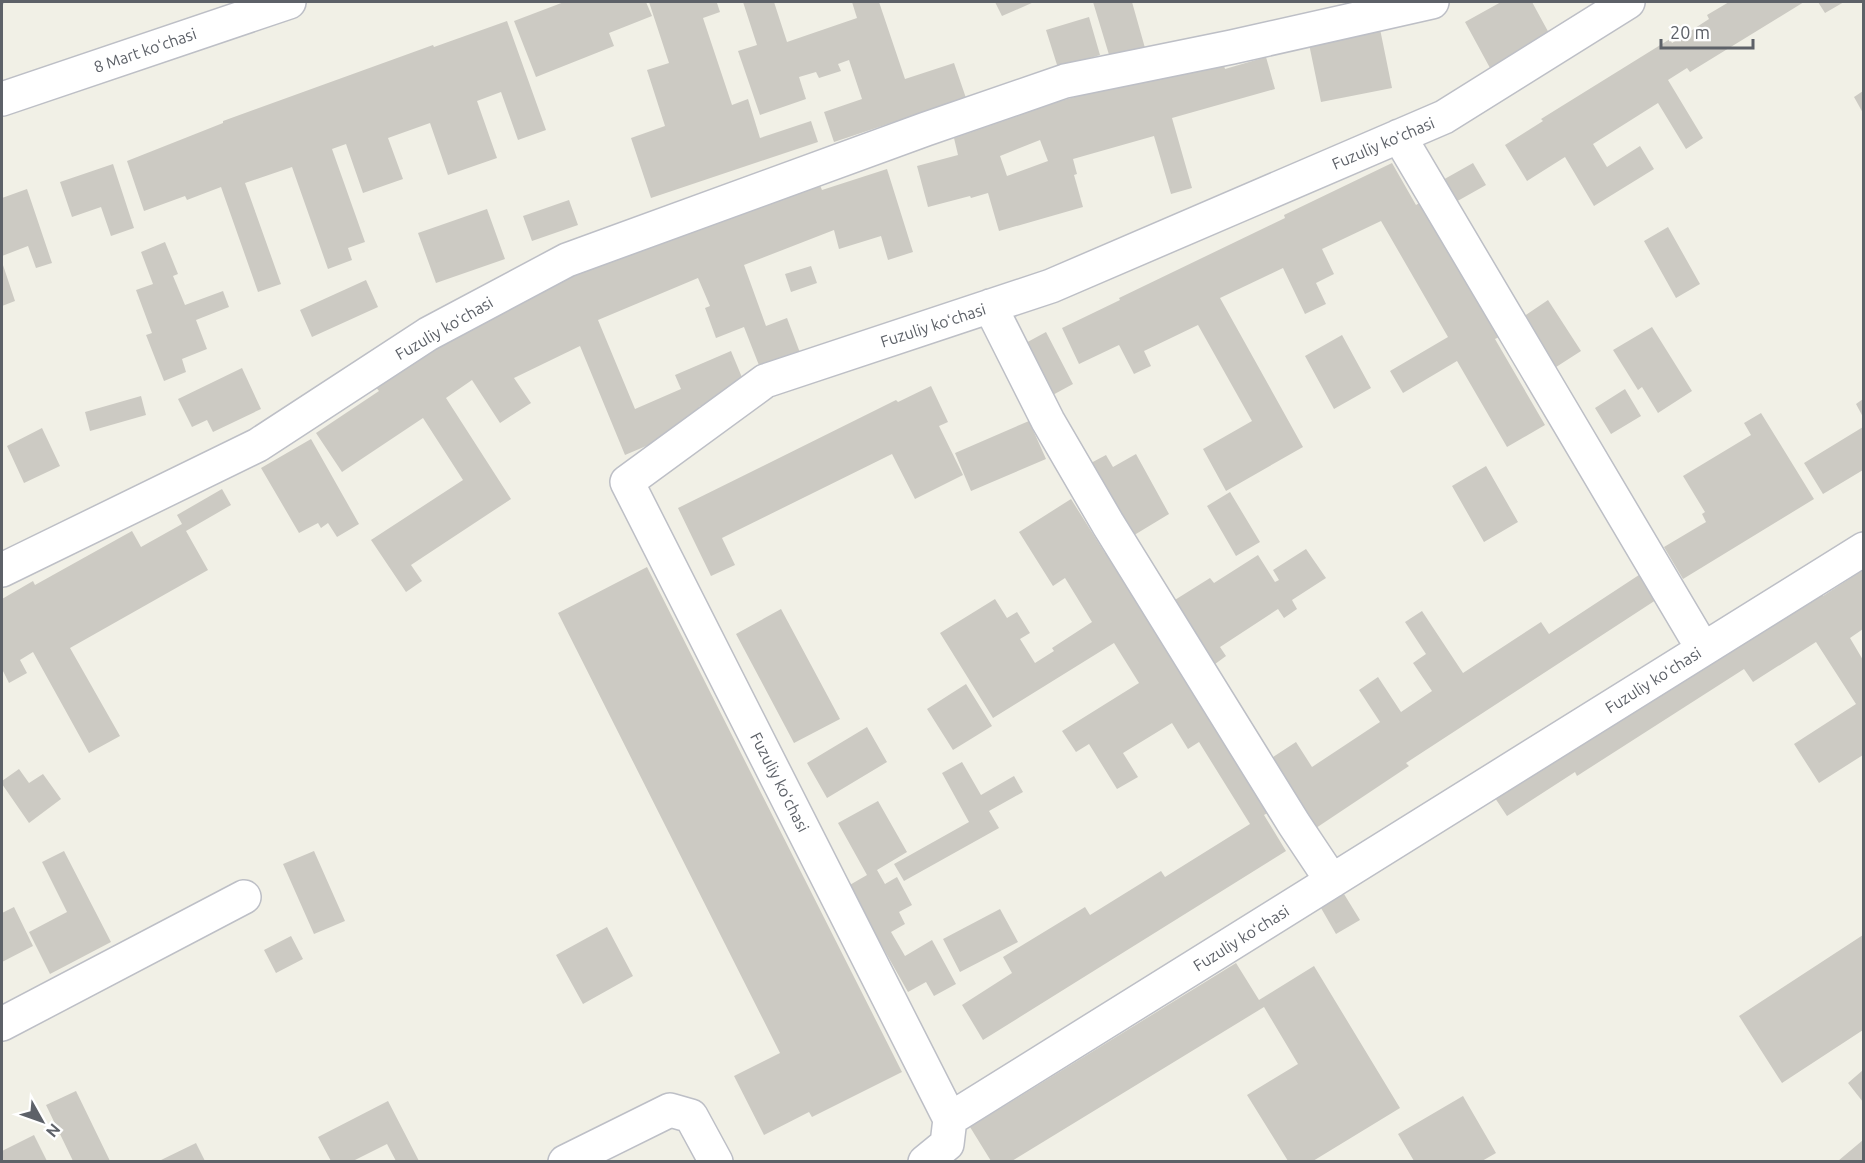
<svg xmlns="http://www.w3.org/2000/svg" width="1865" height="1163" font-family="Ubuntu,sans-serif">
  <rect width="100%" height="100%" fill="#f1f0e6"/>
  <path fill="#cccac3" fill-rule="evenodd" d="M564,2H646L652,16L609,33L614,46L536,77L514,21Z
    M649,2H721L717,3L720,12L703,18L732,105L748,99L760,138L811,121L818,142L651,198L631,138L665,126L647,70L669,63Z
    M743,2H774L787,42L857,18L852,2H879L905,79L954,63L966,98L834,142L824,112L862,99L849,60L838,64L841,71L819,78L816,72L799,77L806,99L760,115L738,51L757,45Z
    M995,2H1034L1002,16Z
    M1093,2H1132L1145,48L1110,58Z
    M1501,2H1532L1556,46L1496,79L1465,22Z
    M1729,2H1804L1690,72L1687,68L1668,80L1703,138L1686,149L1658,103L1593,144L1607,167L1640,146L1654,169L1594,206L1565,157L1527,181L1505,145L1543,121L1541,119L1670,39L1672,43L1709,19L1707,15Z
    M1818,2H1844L1825,13Z
    M1089,17L1100,55L1058,68L1046,30Z
    M507,21L546,130L518,140L501,92L477,101L497,158L448,175L430,123L388,138L403,179L363,193L346,144L332,149L365,242L348,248L352,260L328,269L292,167L245,183L281,284L258,292L221,187L187,200L185,196L144,211L127,161L223,123V121L433,45L434,47Z
    M1380,29L1392,88L1321,102L1309,44Z
    M1221,55L1225,69L1266,57L1275,89L1172,118L1192,188L1171,194L1154,136L1073,159L1077,174L1074,175L1083,207L999,231L988,193L971,198L970,196L928,207L917,166L958,155L954,138L1057,102ZM1040,140L1048,161L1007,176L1000,156Z
    M1863,91V113L1854,97Z
    M1392,163L1416,205L1421,202L1499,337L1495,339L1545,425L1507,447L1457,361L1403,393L1390,371L1448,337L1381,221L1322,249L1334,274L1316,283L1326,304L1305,314L1283,268L1220,298L1303,447L1226,491L1203,449L1252,421L1198,325L1144,351L1151,366L1134,374L1119,345L1079,364L1062,328L1120,300L1119,298L1285,218L1284,215Z
    M1473,163L1486,185L1454,203L1441,181Z
    M113,164L134,228L111,236L101,207L72,217L60,182Z
    M887,169L913,252L888,260L881,236L839,249L834,230L744,265L766,326L787,318L802,358L762,373L744,327L716,338L705,308L710,306L698,278L598,320L635,409L681,389L675,375L731,351L746,387L699,407L705,421L625,455L580,346L514,378L531,403L500,423L472,380L446,398L511,499L411,565L422,581L406,592L371,540L463,480L423,418L342,472L316,433L379,391L374,385L475,318L554,283L819,183L822,190Z
    M27,189L52,263L36,268L28,246L2,256V198Z
    M569,200L578,225L532,241L523,216Z
    M487,209L505,259L436,283L418,233Z
    M1668,227L1700,284L1676,298L1644,241Z
    M165,242L178,274L173,276L185,305L223,291L229,307L196,320L207,349L182,359L186,372L164,381L146,335L152,333L136,290L153,284L141,252Z
    M2,262L15,301L2,306Z
    M811,266L817,283L791,292L785,274Z
    M366,280L378,307L312,337L300,310Z
    M1548,300L1581,351L1553,369L1520,319Z
    M1652,327L1692,391L1658,413L1642,387L1638,390L1613,350Z
    M1046,332L1073,384L1049,397L1022,345Z
    M1342,335L1371,388L1334,409L1305,356Z
    M242,368L261,409L213,432L207,420L192,427L178,399Z
    M931,386L948,422L939,426L963,475L915,499L892,454L722,538L735,565L711,576L678,508L896,400L898,402Z
    M1625,389L1641,416L1611,434L1595,408Z
    M141,396L146,415L90,431L85,412Z
    M1863,399V417L1856,404Z
    M1761,413L1814,499L1683,579L1664,547L1706,522L1702,514L1705,512L1683,476L1751,435L1744,423Z
    M1029,421L1046,459L971,491L955,453Z
    M1863,427V470L1823,494L1804,463Z
    M42,428L60,466L24,483L7,446Z
    M311,439L359,524L337,537L328,523L321,528L318,523L299,533L261,468Z
    M1136,454L1169,514L1131,537L1089,464L1106,455L1113,467Z
    M1486,466L1518,522L1484,542L1452,486Z
    M222,489L231,505L186,531L208,570L70,648L120,736L89,753L33,652L20,660L27,673L9,683L2,669V599L33,581L35,585L132,531L141,547L182,524L177,515Z
    M1230,492L1260,542L1236,556L1207,506Z
    M1071,499L1105,553L1114,547L1271,811L1264,815L1286,851L983,1040L962,1005L1012,973L1003,957L1085,907L1090,915L1161,871L1165,877L1250,824L1199,742L1188,749L1172,723L1123,753L1138,777L1117,789L1089,744L1076,752L1062,731L1139,683L1114,643L993,718L940,633L995,599L1007,618L1017,612L1030,633L1020,639L1035,663L1054,651L1052,648L1092,622L1065,578L1053,586L1019,532Z
    M1306,549L1326,578L1292,600L1297,609L1284,618L1278,609L1220,647L1226,656L1211,667L1170,603L1210,578L1214,583L1258,555L1275,582L1279,580L1273,570Z
    M647,567L902,1072L812,1117L809,1112L764,1135L734,1076L780,1053L558,613Z
    M1863,570V629L1850,638L1863,660V755L1819,783L1794,744L1856,704L1816,642L1753,682L1744,669L1577,776L1575,772L1507,816L1495,798L1730,648L1732,651L1822,594L1823,596Z
    M1642,573L1659,598L1406,763L1409,766L1313,830L1264,763L1296,742L1312,767L1380,722L1359,690L1378,677L1401,712L1432,691L1413,663L1426,654L1405,622L1422,611L1463,673L1541,622L1549,634Z
    M781,609L840,719L794,743L736,634Z
    M966,684L992,726L953,750L927,709Z
    M867,727L887,762L827,798L807,763Z
    M962,762L981,795L1014,776L1023,792L989,811L999,828L904,881L894,864L969,822L942,773Z
    M19,769L29,783L43,774L61,799L29,823L2,784V781Z
    M878,801L907,852L877,870L885,884L897,877L912,905L899,912L905,924L891,932L905,956L932,940L956,984L934,996L926,982L908,992L848,886L867,875L838,823Z
    M64,851L111,942L50,974L29,932L67,912L42,862Z
    M314,851L345,921L314,934L283,864Z
    M1344,894L1360,920L1336,934L1321,908Z
    M14,907L33,946L2,962V913Z
    M1000,909L1018,942L960,972L943,939Z
    M607,927L633,976L583,1004L556,955Z
    M1863,935V1030L1782,1083L1739,1016Z
    M291,936L303,959L276,973L264,950Z
    M1236,963L1259,1000L1314,966L1400,1108L1313,1161H1288L1247,1095L1298,1064L1264,1007L1012,1161H991L970,1127Z
    M1863,1070V1102L1848,1083Z
    M76,1091L110,1161H73L46,1105Z
    M1463,1096L1496,1153L1482,1161H1414L1398,1134Z
    M388,1101L419,1161H396L387,1144L353,1161H331L318,1137Z
    M34,1135L47,1161H2V1151Z
    M1863,1140V1161H1838Z
    M196,1143L205,1161H159Z"/>
  <g fill="none" stroke-linecap="round" stroke-linejoin="round">
    <defs>
      <path id="minor" d="M1628,2L1444,117L1051,286L765,381L627,482L950,1119L1864,549
        M2,99L289,2
        M1399,136L1703,649
        M990,306L1048,421L1108,524L1294,824L1332,881
        M2,570L258,445L428,334L567,260L926,129L1065,81L1232,47L1432,2
        M2,1024L244,897
        M565,1162L670,1110L691,1116L716,1162
        M925,1162L947,1144L950,1119"/>
    </defs>
    <use href="#minor" stroke="#bdbfc6" stroke-width="36"/>
    <use href="#minor" stroke="#fff" stroke-width="33"/>
    <path stroke="#b7b8b9" stroke-width="4.5" stroke-dasharray="1.5 8" stroke-linecap="butt" d="M2,2H4"/>
  </g>
  <g text-anchor="middle" dominant-baseline="central" stroke-width="6" stroke-linejoin="round" paint-order="stroke">
    <g font-size="16" fill="#5d6168" stroke="#fff">
      <text transform="translate(145 50) rotate(-19)">8 Mart koʻchasi</text>
      <text transform="translate(1383 143) rotate(-23)">Fuzuliy koʻchasi</text>
      <text transform="translate(933 325) rotate(-18)">Fuzuliy koʻchasi</text>
      <text transform="translate(444 328) rotate(-30)">Fuzuliy koʻchasi</text>
      <text transform="translate(1653 680) rotate(-32)">Fuzuliy koʻchasi</text>
      <text transform="translate(780 782) rotate(63)">Fuzuliy koʻchasi</text>
      <text transform="translate(1241 938) rotate(-32)">Fuzuliy koʻchasi</text>
    </g>
  </g>
  <rect width="1865" height="1163" fill="none" stroke="#5d6168" stroke-width="6"/>
  <g transform="translate(42 1121) rotate(130)" stroke="#ffffff" stroke-width="4.5" paint-order="stroke">
  <path d="M0-4.5L10 22L0 15L-10 22Z" fill="#5d6168"/>
  <text y="-9" font-size="16" font-weight="bold" text-anchor="middle" fill="#5d6168">N</text>
  </g>
  <path d="M1661 39v9h92v-9" fill="none" stroke="#5d6168" stroke-width="3"/>
  <text x="1670" y="39" font-size="18" fill="#5d6168" stroke="#ffffff" stroke-width="4.5" paint-order="stroke">20 m</text>
</svg>
